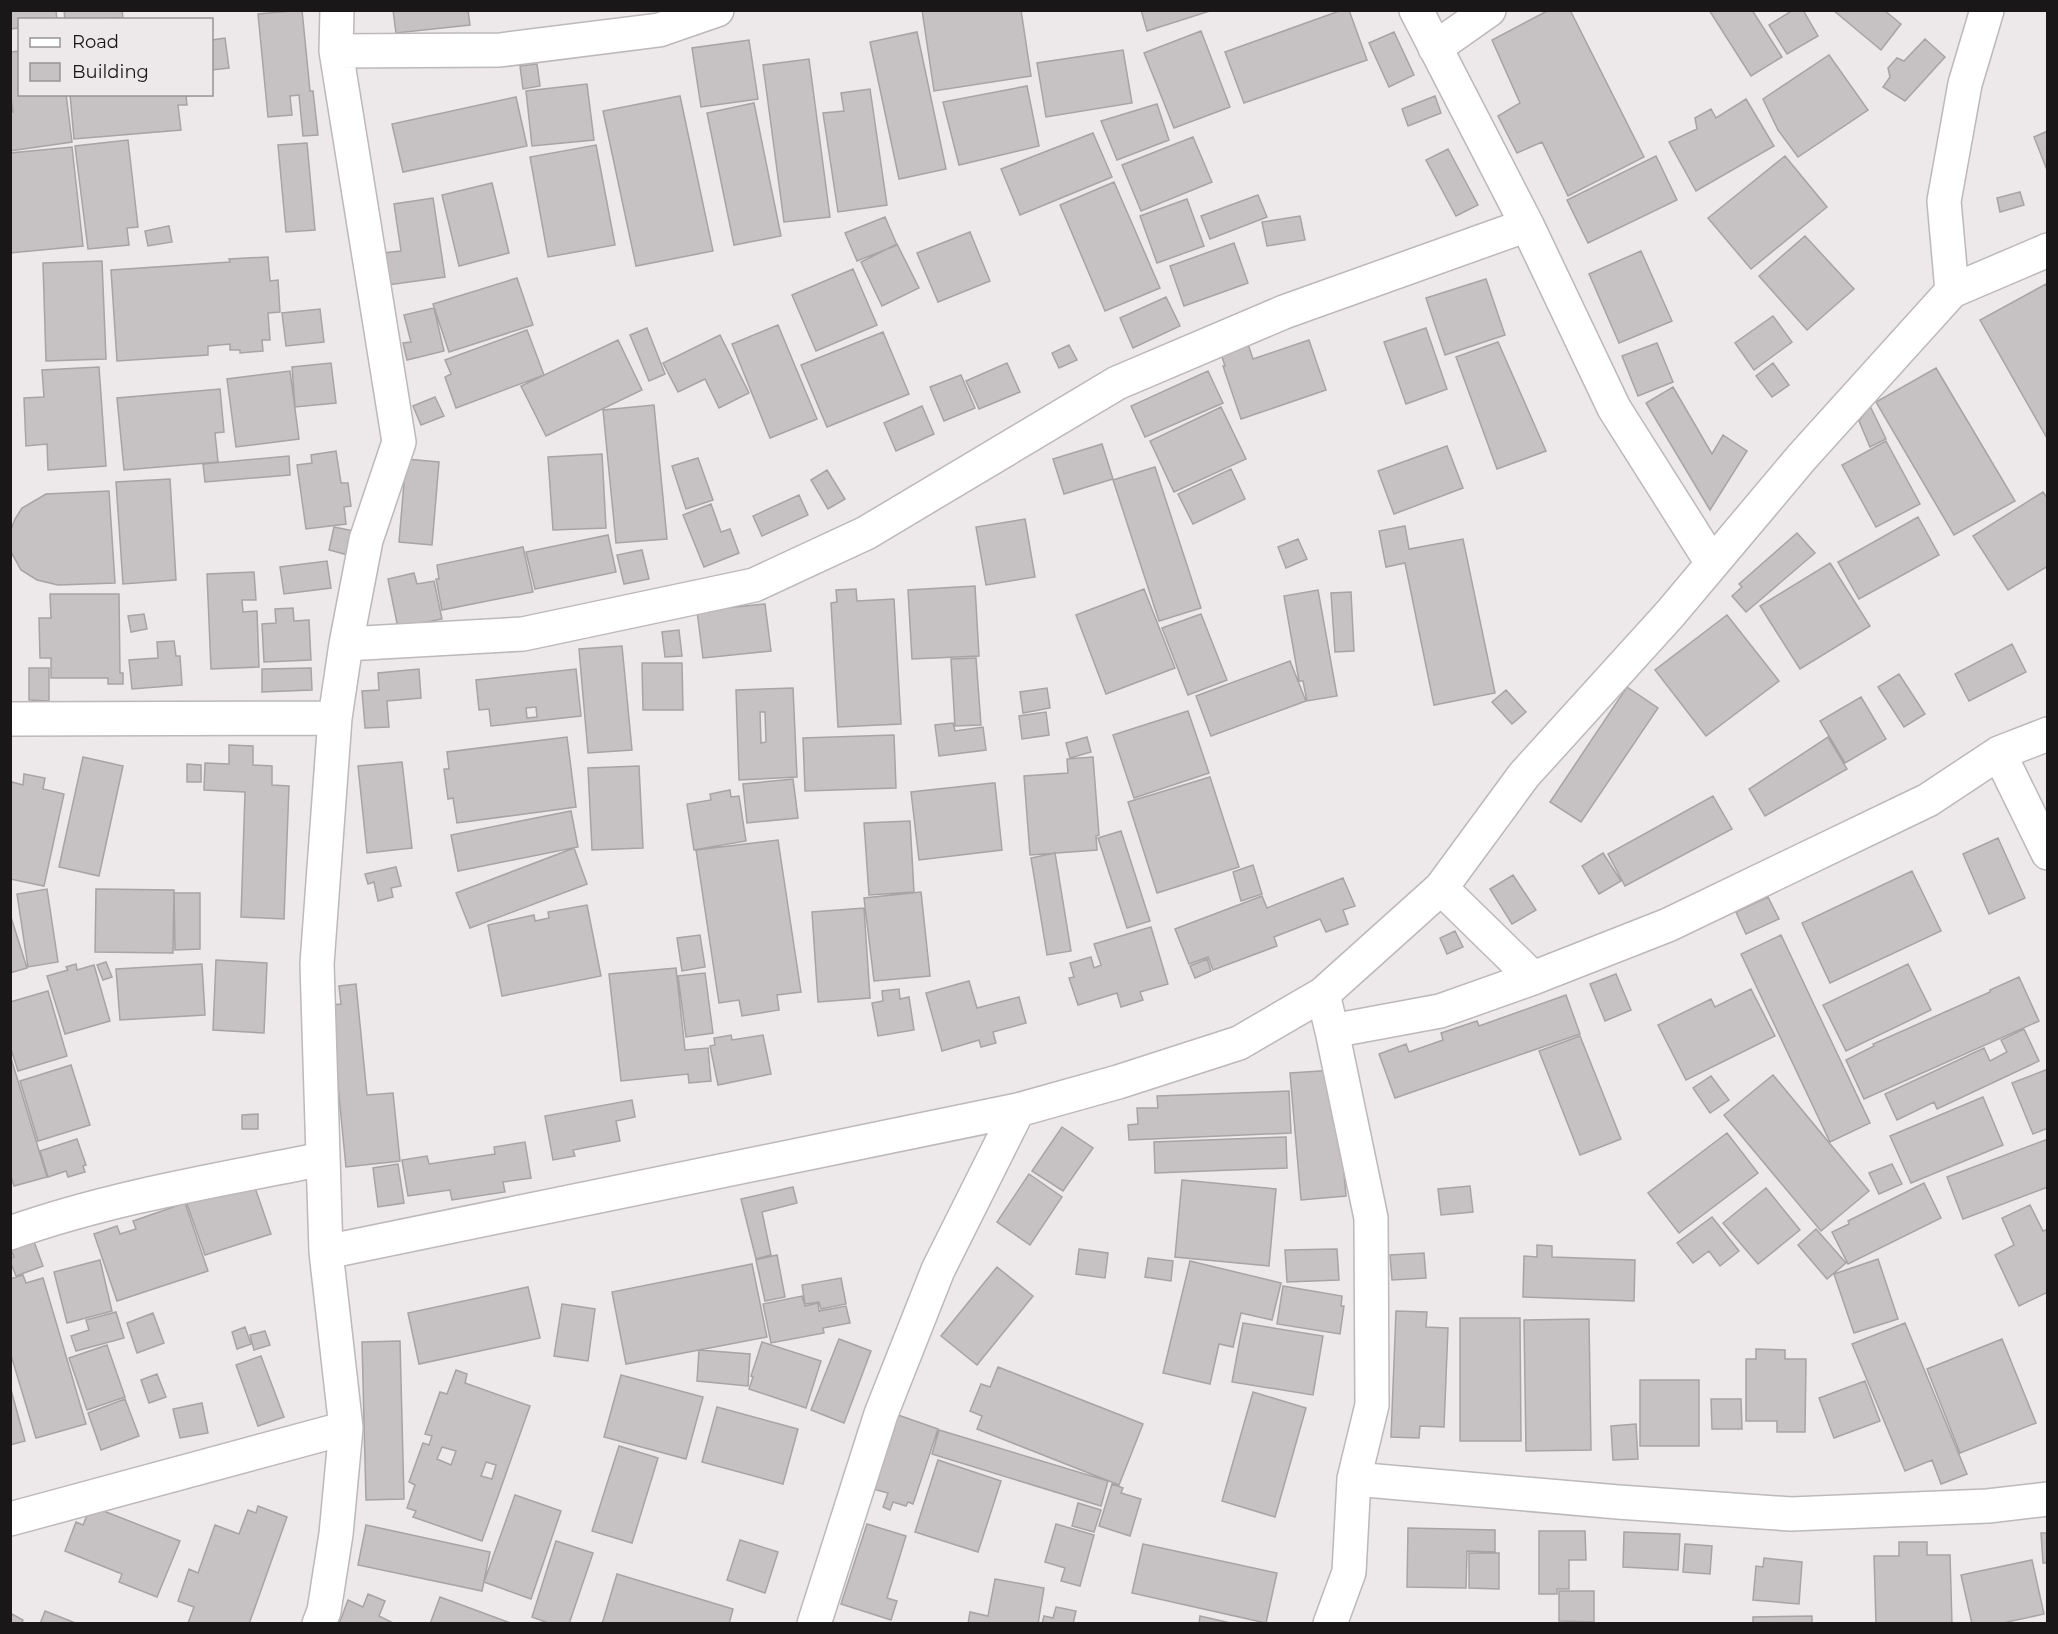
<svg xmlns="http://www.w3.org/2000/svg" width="2058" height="1634" font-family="Montserrat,sans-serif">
  <rect width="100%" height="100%" fill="#ede8e9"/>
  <path fill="#c6c1c2" stroke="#a8a3a4" stroke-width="1.5" fill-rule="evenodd" d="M10,10H56L57,20H20V28L10,29Z
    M64,10H122L123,18L65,20Z
    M302,10L310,91H313L318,135L303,136L299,95L290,96L292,115L268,117L258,14Z
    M393,10H468L470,25L396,33Z
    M922,10H1021L1031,76L934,91Z
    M1141,10H1210V11L1147,31Z
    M1342,10H1349L1367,60L1244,103L1225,52Z
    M1549,10H1570L1644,157L1568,196L1542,142L1517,153L1498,116L1520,103L1492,40Z
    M1709,10H1752L1782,57L1751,76Z
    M1793,10H1803L1818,36L1787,54L1769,25Z
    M1833,10H1884L1901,24L1881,50Z
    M1201,31L1230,107L1174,128L1144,53Z
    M917,32L946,169L899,179L870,42Z
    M1394,32L1414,75L1389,87L1369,43Z
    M225,38L229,68L212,70V40Z
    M1925,39L1945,57L1905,101L1883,87L1890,77L1888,68L1897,58L1904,61Z
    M749,40L758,99L701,107L692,48Z
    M1123,50L1132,103L1046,117L1037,63Z
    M20,51V94H66L72,142L10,151V112H13L10,91V52Z
    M1829,55L1868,110L1798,157L1778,130L1763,99Z
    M809,59L830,217L784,222L763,65Z
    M537,64L540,86L523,89L520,66Z
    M587,84L594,140L532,146L526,91Z
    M1027,86L1039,146L959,165L943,102Z
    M870,89L887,205L838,212L823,113L844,111L841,93Z
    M70,94H195V95L186,96L187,105H178L181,130L74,139Z
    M680,96L713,251L636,266L603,111Z
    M1435,96L1441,113L1408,126L1402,109Z
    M516,97L527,146L403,172L392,124Z
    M1746,99L1774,146L1696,191L1669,142L1697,129L1695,118L1711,109L1716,118Z
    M754,103L781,236L734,245L707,113Z
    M1157,104L1169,140L1117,160L1101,121Z
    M2048,131V169L2047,170L2034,137Z
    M1093,133L1112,177L1020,215L1001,169Z
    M1193,137L1212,182L1141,211L1122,165Z
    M128,140L138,227L127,228L129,245L88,249L75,146Z
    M307,143L315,230L286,232L278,145Z
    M596,145L615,245L548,257L530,157Z
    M72,147L83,246L10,253V153Z
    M1448,149L1478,205L1456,216L1426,160Z
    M1656,156L1677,200L1588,243L1567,200Z
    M1785,156L1827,207L1751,269L1708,218Z
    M1114,182L1160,288L1105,311L1060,205Z
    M492,183L509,253L459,266L442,195Z
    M2020,192L2024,205L2000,212L1997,198Z
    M1258,195L1267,217L1210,239L1201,216Z
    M433,198L445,277L388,285L383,253L401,251L394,204Z
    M1187,199L1204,246L1157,263L1140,216Z
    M1300,216L1305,240L1267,246L1262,222Z
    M885,217L897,245L857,261L845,233Z
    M169,226L172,242L148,246L145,231Z
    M970,232L990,281L938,302L917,253Z
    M1805,236L1854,289L1807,330L1759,276Z
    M1234,243L1248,283L1184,306L1170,266Z
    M897,244L919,288L882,306L861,262Z
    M1641,251L1672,321L1619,343L1589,274Z
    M268,257L270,281L278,280L280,312L268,313L270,340H262L263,351L240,353V350H230V344L208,346V355L117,361L111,270L230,262L229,259Z
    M102,261L106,359L46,361L43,263Z
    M853,269L877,325L816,351L792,295Z
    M517,278L533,325L449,352L433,304Z
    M1486,279L1505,335L1445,355L1426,298Z
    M2046,284L2048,287V440L1980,320Z
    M1166,297L1180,326L1133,348L1120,318Z
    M434,308L444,351L407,360L403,343L411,342L404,315Z
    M320,309L324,342L286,346L282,313Z
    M1773,316L1792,342L1754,370L1735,343Z
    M778,325L817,419L770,438L732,344Z
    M647,328L665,374L649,381L630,335Z
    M1426,328L1447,389L1406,404L1384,342Z
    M527,330L544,375L456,408L445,377L451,374L445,360Z
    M883,332L909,394L827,427L801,365Z
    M720,335L749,393L719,408L705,379L678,392L663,363Z
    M618,340L642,390L546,436L521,386Z
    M1309,340L1326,390L1241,419L1223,366H1225L1221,354L1248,344L1253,359Z
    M1498,342L1546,451L1497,469L1456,357Z
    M1657,343L1673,382L1638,396L1622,356Z
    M1069,345L1077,360L1059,368L1052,353Z
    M331,363L336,403L295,407L292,367Z
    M1007,363L1020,392L979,409L966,381Z
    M1773,363L1789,385L1772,397L1756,376Z
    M99,367L106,466L48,470L47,444L26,446L24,398L44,397L42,370Z
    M1936,368L2015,501L1954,535L1876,402Z
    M290,371L299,439L236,447L227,379Z
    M1208,371L1223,403L1145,437L1131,406Z
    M961,375L975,408L944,421L930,387Z
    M1673,387L1712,454L1723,435L1747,451L1710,510L1646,403Z
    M220,389L224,432L215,433L218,462L124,470L117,398Z
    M435,397L444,416L421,425L413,406Z
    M654,405L667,539L616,543L603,410Z
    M922,406L934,434L896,451L884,423Z
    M1870,406L1886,439L1870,447L1859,421Z
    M1221,407L1246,459L1174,492L1150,441Z
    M1886,441L1920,504L1876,527L1842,465Z
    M1102,444L1113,479L1064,494L1053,459Z
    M1447,446L1463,488L1394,514L1378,471Z
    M336,451L341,483H348L351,506L344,507L346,524L306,529L297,465L312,463L311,455Z
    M602,454L606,528L553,530L548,457Z
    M289,456L290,475L205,482L203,464Z
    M698,458L713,500L686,509L672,466Z
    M406,459L439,462L432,545L399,542Z
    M1155,467L1201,608L1159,621L1113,480Z
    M1231,469L1245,499L1193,524L1178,494Z
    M827,470L845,499L828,509L811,480Z
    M170,479L176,580L123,584L116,482Z
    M109,491L115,583L58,585L37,580L21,570L10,550V532L15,519L22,508L46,494Z
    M2043,492L2048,499V566L2008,590L1973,536Z
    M799,495L808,515L762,536L753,516Z
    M711,504L721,532L730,529L739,553L704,567L683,515Z
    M1918,517L1939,555L1859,599L1838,562Z
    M1025,519L1035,577L986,585L976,527Z
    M1405,526L1409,549L1463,539L1495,693L1434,705L1405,563L1386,567L1379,531Z
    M334,527L354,531L348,555L329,550Z
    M1797,533L1815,553L1746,612L1732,596L1742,587L1739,584Z
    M608,535L616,572L535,589L526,552Z
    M1298,539L1307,559L1286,568L1278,547Z
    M523,547L533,592L442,610L436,579H439L437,565Z
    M642,550L649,579L624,584L617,555Z
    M327,561L331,588L284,594L280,567Z
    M1830,563L1870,626L1800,669L1760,606Z
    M254,572L256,600H242L243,612L257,611L259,667L211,669L207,574Z
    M414,573L417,584L434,581L442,619L398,628L388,579Z
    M975,586L979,656L912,659L908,590Z
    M856,589L857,601L894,599L901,724L838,727L831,603L837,602L836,590Z
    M1144,589L1175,668L1106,694L1076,615Z
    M1318,590L1337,696L1307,701L1303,681H1299L1284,596Z
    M1351,592L1354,651L1335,652L1331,593Z
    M50,594H119L120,673H123V684H108V678H51V658H40L39,618H51Z
    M765,604L771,651L703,658L697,611Z
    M293,608L294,621L309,620L311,660L264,662L262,624L276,623L275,609Z
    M144,614L147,629L131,632L128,616Z
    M1201,614L1227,680L1188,695L1162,628Z
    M1727,615L1779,681L1706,736L1655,670Z
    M679,630L682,656L665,657L662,632Z
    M174,641L176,656H180L182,685L132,689L129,660L158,658L157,642Z
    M2012,644L2026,672L1969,701L1955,674Z
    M622,646L632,750L588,753L579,649Z
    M976,658L981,725L955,726L951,659Z
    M1290,661L1306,701L1211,736L1196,696Z
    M642,663H682L683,710H643Z
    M29,668H49V701L29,700Z
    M311,668L312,690L262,692V669Z
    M419,669L421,698L387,701L389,727L365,728L362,691L379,690L378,673Z
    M576,669L581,716L491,726L489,709L479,710L476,680ZM536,707L537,717L527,718L526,708Z
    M1899,674L1925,714L1904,727L1878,687Z
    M1627,687L1658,708L1581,822L1550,802Z
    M793,688L797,777L739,780L736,690ZM760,712H765L766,742L761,743Z
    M1047,688L1050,708L1023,713L1020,692Z
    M1506,690L1526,712L1512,724L1492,702Z
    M1861,697L1886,739L1845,763L1820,721Z
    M1188,711L1209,773L1134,798L1113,735Z
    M1046,712L1049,735L1022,739L1019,716Z
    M953,723L955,731L983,727L986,750L939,756L935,725Z
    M894,735L896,788L805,791L803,738Z
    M567,737L576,807L457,823L453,798L448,799L444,769H449L447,752Z
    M1087,737L1091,752L1070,758L1066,743Z
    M1828,737L1847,769L1765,816L1749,789Z
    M229,745L253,746V765L272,766V785L289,786L284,919L241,917L245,792L204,790L205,763L229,764Z
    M83,757L123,766L99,876L59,867Z
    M1093,757L1099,835L1096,836L1097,850L1030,855L1024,776L1068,773L1067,759Z
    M402,762L412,848L367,853L358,766Z
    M187,764L201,765V782H187Z
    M639,766L643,848L592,850L588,768Z
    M24,774L45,778L43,789L64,794L44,886L10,879V789L12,782L23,785Z
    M1210,777L1239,867L1157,893L1128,802Z
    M793,779L798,818L747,823L743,784Z
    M993,783H995L1002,850L919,860L911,792Z
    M730,790L731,797L739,796L746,841L694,850L687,804L711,800L710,794Z
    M1713,796L1732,829L1625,886L1608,854Z
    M571,811L578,847L458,871L451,835Z
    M910,821L914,892L869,895L864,823Z
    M1121,831L1150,921L1127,928L1098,838Z
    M1998,838L2025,898L1989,914L1963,854Z
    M778,840L801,992L777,995L779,1010L742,1016L739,1000L719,1003L696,850Z
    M574,848L587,884L470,928L456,893Z
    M1055,853L1071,951L1047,955L1031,858Z
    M1603,853L1621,881L1599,894L1582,866Z
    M1253,865L1262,894L1241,901L1233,872Z
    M396,867L401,886L391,888L393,897L378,901L374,882L368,884L365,874Z
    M1912,871L1941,931L1830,983L1802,923Z
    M1513,875L1536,910L1512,924L1490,889Z
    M1343,878L1355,906L1343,910L1348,924L1326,932L1320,919L1274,937L1277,946L1213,970L1208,957L1189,964L1175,929L1262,896L1267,908Z
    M47,889L58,962L28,967L17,894Z
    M96,889L174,890L173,953L95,952Z
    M921,892L930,976L874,981L864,898Z
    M174,893H200V949L175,950Z
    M1768,897L1779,919L1746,934L1736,912Z
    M587,905L601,976L502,996L488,925L534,915L535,921L549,918L548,912Z
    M864,908L870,998L818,1002L812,912Z
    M10,914L27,968L10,973Z
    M1151,927L1168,984L1140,992L1143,1000L1121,1007L1117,993L1078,1005L1069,978L1074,977L1070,963L1091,957L1094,968L1101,965L1094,944Z
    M1455,931L1463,947L1447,954L1440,938Z
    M700,935L705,967L682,971L677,938Z
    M1781,935L1870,1123L1830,1142L1741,954Z
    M1207,959L1211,971L1195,978L1190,966Z
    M216,960L267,963L264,1033L213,1030Z
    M106,962L112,977L103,980L97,965Z
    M76,964L77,970L94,965L110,1021L65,1034L47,976L68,970L66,967Z
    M202,964L205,1015L120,1020L116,969Z
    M1908,964L1931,1010L1846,1051L1823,1005Z
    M676,968L685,1050L708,1048L711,1081L689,1083L688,1074L621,1081L609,974Z
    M705,973L713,1033L686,1037L678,976Z
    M1616,974L1631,1010L1605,1021L1590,984Z
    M2019,977L2039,1021L1864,1099L1846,1060L1874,1046L1873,1044L1990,992V990Z
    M969,981L977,1008L1019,997L1026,1023L993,1032L996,1043L981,1047L979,1040L942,1051L926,993Z
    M356,984L367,1095L393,1093L400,1161L346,1167L330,1005L341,1004L339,986Z
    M899,989L900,999L909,997L914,1030L878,1036L872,1003L883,1001L882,991Z
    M1751,989L1775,1036L1686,1080L1658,1025L1711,999L1715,1007Z
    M48,991L67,1056L18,1071L10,1046V1002Z
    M1566,995L1580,1034L1395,1098L1379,1054L1406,1044L1409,1052L1443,1040L1441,1033L1477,1021L1479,1026Z
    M2024,1029L2039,1061L1937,1109L1934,1102L1897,1120L1885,1094L1984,1048L1990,1061L2007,1052L2001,1040Z
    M731,1035L732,1040L763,1035L771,1074L718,1085L710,1046L715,1045L714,1038Z
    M1580,1036L1621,1139L1580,1155L1539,1051Z
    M11,1058L47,1177L14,1186L10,1173Z
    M71,1065L90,1125L38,1141L20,1081Z
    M2048,1069V1128L2033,1134L2012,1083Z
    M1335,1070L1346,1196L1301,1200L1290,1073Z
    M1773,1075L1869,1191L1821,1231L1724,1115Z
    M1711,1076L1729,1100L1710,1113L1693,1088Z
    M1289,1091L1291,1133L1129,1140L1128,1125L1138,1124L1137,1108H1158L1157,1096Z
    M1983,1097L2003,1145L1911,1183L1890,1136Z
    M632,1100L635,1117L616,1121L620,1141L573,1150L575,1156L553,1160L545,1116Z
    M258,1114V1129H242V1115Z
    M1062,1127L1093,1148L1063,1191L1032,1171Z
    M1727,1133L1758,1173L1679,1233L1648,1193Z
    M1286,1137L1287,1168L1155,1173L1154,1142Z
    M77,1139L86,1165L83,1166L85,1172L68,1177L66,1171L48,1177L40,1151Z
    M2048,1139V1187L1963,1219L1947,1177Z
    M525,1142L531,1178L503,1182L505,1192L452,1200L450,1190L408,1196L402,1160L427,1156L429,1164L495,1154L494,1147Z
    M398,1164L404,1203L378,1207L373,1168Z
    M1892,1164L1902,1184L1879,1194L1869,1173Z
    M1029,1174L1062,1197L1030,1245L997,1222Z
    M252,1179L271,1234L205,1255L186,1201Z
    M1182,1180L1276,1189L1269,1266L1175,1257Z
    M1924,1183L1941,1218L1848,1264L1832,1232L1849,1224L1848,1221Z
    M1470,1186L1473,1212L1441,1215L1438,1189Z
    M793,1187L797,1203L762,1212L771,1255L756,1259L741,1199Z
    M1766,1188L1800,1230L1758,1264L1723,1223Z
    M185,1203L208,1271L117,1301L94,1234L117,1226L120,1234L136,1229L133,1221Z
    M2030,1205L2043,1231L2048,1229V1292L2019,1306L1995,1255L2014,1245L2002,1218Z
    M1712,1217L1739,1251L1720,1266L1709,1251L1693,1263L1677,1243Z
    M1816,1229L1846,1263L1827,1279L1798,1245Z
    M33,1239L43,1266L16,1276L10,1261V1258L14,1257L10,1248Z
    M1537,1245L1552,1246V1257L1635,1260L1634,1301L1523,1297L1524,1256L1537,1257Z
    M1079,1249L1108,1253L1105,1278L1076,1274Z
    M1337,1249L1339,1280L1287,1282L1285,1250Z
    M1424,1253L1426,1278L1392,1280L1390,1255Z
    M777,1255L785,1297L765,1301L756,1260Z
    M1148,1258L1173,1261L1171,1281L1145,1277Z
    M1878,1259L1898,1319L1854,1333L1834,1274Z
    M100,1260L112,1311L67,1323L54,1272Z
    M1190,1261L1281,1283L1272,1320L1241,1313L1233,1347L1219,1344L1210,1384L1163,1373Z
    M752,1264L767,1337L626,1364L612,1292Z
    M997,1267L1033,1296L977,1365L941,1336Z
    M23,1275L26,1283L43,1278L86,1424L36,1438L10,1352V1279Z
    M841,1278L846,1304L821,1309L819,1302L805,1304L802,1285Z
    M1283,1286L1342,1296L1341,1306H1344L1340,1334L1277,1324Z
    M528,1287L540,1338L419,1364L408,1313Z
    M802,1296L805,1306L818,1303L819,1311L846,1306L850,1323L823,1328L824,1333L771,1343L763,1304Z
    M562,1304L595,1309L588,1361L554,1356Z
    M1396,1311L1427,1312L1426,1327L1448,1328L1444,1427L1420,1426L1419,1438L1391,1437Z
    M116,1312L124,1338L76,1351L71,1336L89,1330L86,1320Z
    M153,1313L164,1343L137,1353L127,1323Z
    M1460,1318H1520L1521,1441H1460Z
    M1589,1319L1591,1450L1526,1451L1524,1320Z
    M1243,1323L1323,1336L1313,1395L1232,1382Z
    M1905,1323L1967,1474L1941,1484L1932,1460L1905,1471L1852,1344Z
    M245,1327L251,1344L237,1349L232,1332Z
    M265,1331L270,1345L254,1350L250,1335Z
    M839,1339L871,1351L844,1423L811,1410Z
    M2002,1339L2036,1423L1960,1453L1927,1369Z
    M400,1341L404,1499L366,1500L362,1342Z
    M762,1342L821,1361L806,1408L749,1389L753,1377L751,1376Z
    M107,1345L125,1397L87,1410L69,1358Z
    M1756,1349L1785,1350V1359H1806L1805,1432H1777V1421H1746V1359H1756Z
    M699,1350L750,1354L748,1386L697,1381Z
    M261,1356L284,1417L258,1426L236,1365Z
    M998,1367L1143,1424L1119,1485L977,1429L982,1416L970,1411L981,1384L990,1387Z
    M456,1370L467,1374L465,1383L530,1406L482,1541L413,1517L416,1511L407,1508L415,1485L409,1482L423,1443L429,1445L432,1436L425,1434L440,1392L447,1394ZM442,1447L456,1451L451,1465L437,1459ZM486,1462L496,1465L492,1479L481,1476Z
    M157,1374L166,1397L149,1403L141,1380Z
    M621,1375L703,1397L686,1459L604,1437Z
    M1640,1380H1699V1446H1640Z
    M1865,1381L1880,1421L1834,1438L1819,1398Z
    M10,1386L25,1441L10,1445Z
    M1253,1392L1306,1408L1275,1517L1222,1501Z
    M125,1399L139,1436L101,1450L88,1413Z
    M1711,1399H1741L1742,1429H1712Z
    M202,1403L208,1433L180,1438L173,1409Z
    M717,1407L798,1429L783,1484L702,1462Z
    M898,1415L938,1429L913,1504L908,1502L906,1506L893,1502L890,1510L883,1507L888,1493L873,1489Z
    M1636,1424L1638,1459L1613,1460L1611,1426Z
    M939,1430L1108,1481L1101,1506L932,1454Z
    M619,1446L658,1458L632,1543L592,1531Z
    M938,1460L1001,1481L978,1552L915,1532Z
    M1112,1484L1123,1488L1121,1493L1141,1499L1130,1536L1099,1526Z
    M515,1495L561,1511L531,1599L484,1582Z
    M1078,1503L1101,1510L1094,1532L1072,1526Z
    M91,1506L180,1541L157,1597L119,1582L122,1574L65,1551L76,1522L83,1525Z
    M258,1506L287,1517L249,1624L188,1623L194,1607L178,1601L189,1569L198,1573L215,1525L239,1534L248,1510L256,1513Z
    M867,1524L906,1536L887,1598L897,1601L891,1620L841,1604Z
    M1056,1524L1094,1535L1080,1586L1061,1581L1065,1568L1045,1562Z
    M366,1525L490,1552L482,1591L358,1565Z
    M1408,1528L1495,1530V1552L1467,1551L1466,1588L1407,1587Z
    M1539,1531H1585L1586,1560H1569V1589H1557V1594H1539Z
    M1624,1532L1680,1534L1678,1570L1623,1567Z
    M2041,1533H2048V1563H2043Z
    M740,1540L778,1552L765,1593L727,1580Z
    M556,1541L593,1553L569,1624H551L532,1617Z
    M1899,1542H1927V1555H1950L1952,1624H1876L1874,1556H1899Z
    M1143,1544L1277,1573L1266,1623L1132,1593Z
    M1685,1544L1712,1546L1710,1574L1683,1572Z
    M1469,1553H1499V1589L1469,1588Z
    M1764,1558L1802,1562L1799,1604L1753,1600L1756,1566L1763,1567Z
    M2032,1560L2044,1614L1998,1624H1972L1961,1575Z
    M617,1574L733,1609L729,1624H602Z
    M995,1579L1044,1588L1038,1624H968L970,1612L988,1616Z
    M1559,1591H1594V1622L1559,1621Z
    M368,1594L385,1601L379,1616L395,1624H339L348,1600L363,1607Z
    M440,1597L513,1624H430Z
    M1056,1607L1076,1611L1073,1624H1042L1044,1616L1053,1618Z
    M45,1611L78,1624H40Z
    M10,1613L23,1620L21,1624H10Z
    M1200,1616L1235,1624H1199Z
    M1812,1616V1624H1753V1617Z"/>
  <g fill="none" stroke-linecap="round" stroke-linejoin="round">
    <defs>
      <path id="minor" d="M1416,10L1527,225L1614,408L1712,563
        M1435,48L1489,10
        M336,51L500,50L659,30L717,10
        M1952,291L2048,250
        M346,644L523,634L754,585L866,533L1117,383L1284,312L1527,225
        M10,719L335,718
        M1999,753L2048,853
        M1441,888L1533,978
        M1323,994L1332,1031L1440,1011L1533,978L1668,925L1928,800L1999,753L2048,734
        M10,1233C112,1197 218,1180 323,1159
        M326,1252L1018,1110L1118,1082L1239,1043L1323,994L1441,888L1524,775L1670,614L1802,457L1952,291L1944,201L1965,84L1987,10
        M1354,1479L1618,1502L1791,1514L1988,1506L2048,1499
        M10,1519L346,1428
        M319,1624L324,1611L336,1534L346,1428L326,1252L317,964L335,718L346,644L366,540L399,442L336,51L337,10
        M814,1624L881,1414L938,1270L1018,1110
        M1330,1624L1349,1572L1354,1479L1372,1405L1371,1218L1332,1031"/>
    </defs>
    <use href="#minor" stroke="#bdb8b9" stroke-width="36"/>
    <use href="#minor" stroke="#fff" stroke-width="33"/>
  </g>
  <rect width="2058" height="1634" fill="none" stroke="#191717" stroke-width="24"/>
  <rect x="18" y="18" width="195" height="78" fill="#ede8e9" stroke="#989495" stroke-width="1.5"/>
  <rect x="30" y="38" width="30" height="9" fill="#ffffff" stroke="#989495" stroke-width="1.5"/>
  <text x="72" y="48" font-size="18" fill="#191717">Road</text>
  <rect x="30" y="63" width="30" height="18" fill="#c6c1c2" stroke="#989495" stroke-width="1.5"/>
  <text x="72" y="78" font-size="18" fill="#191717">Building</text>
</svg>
